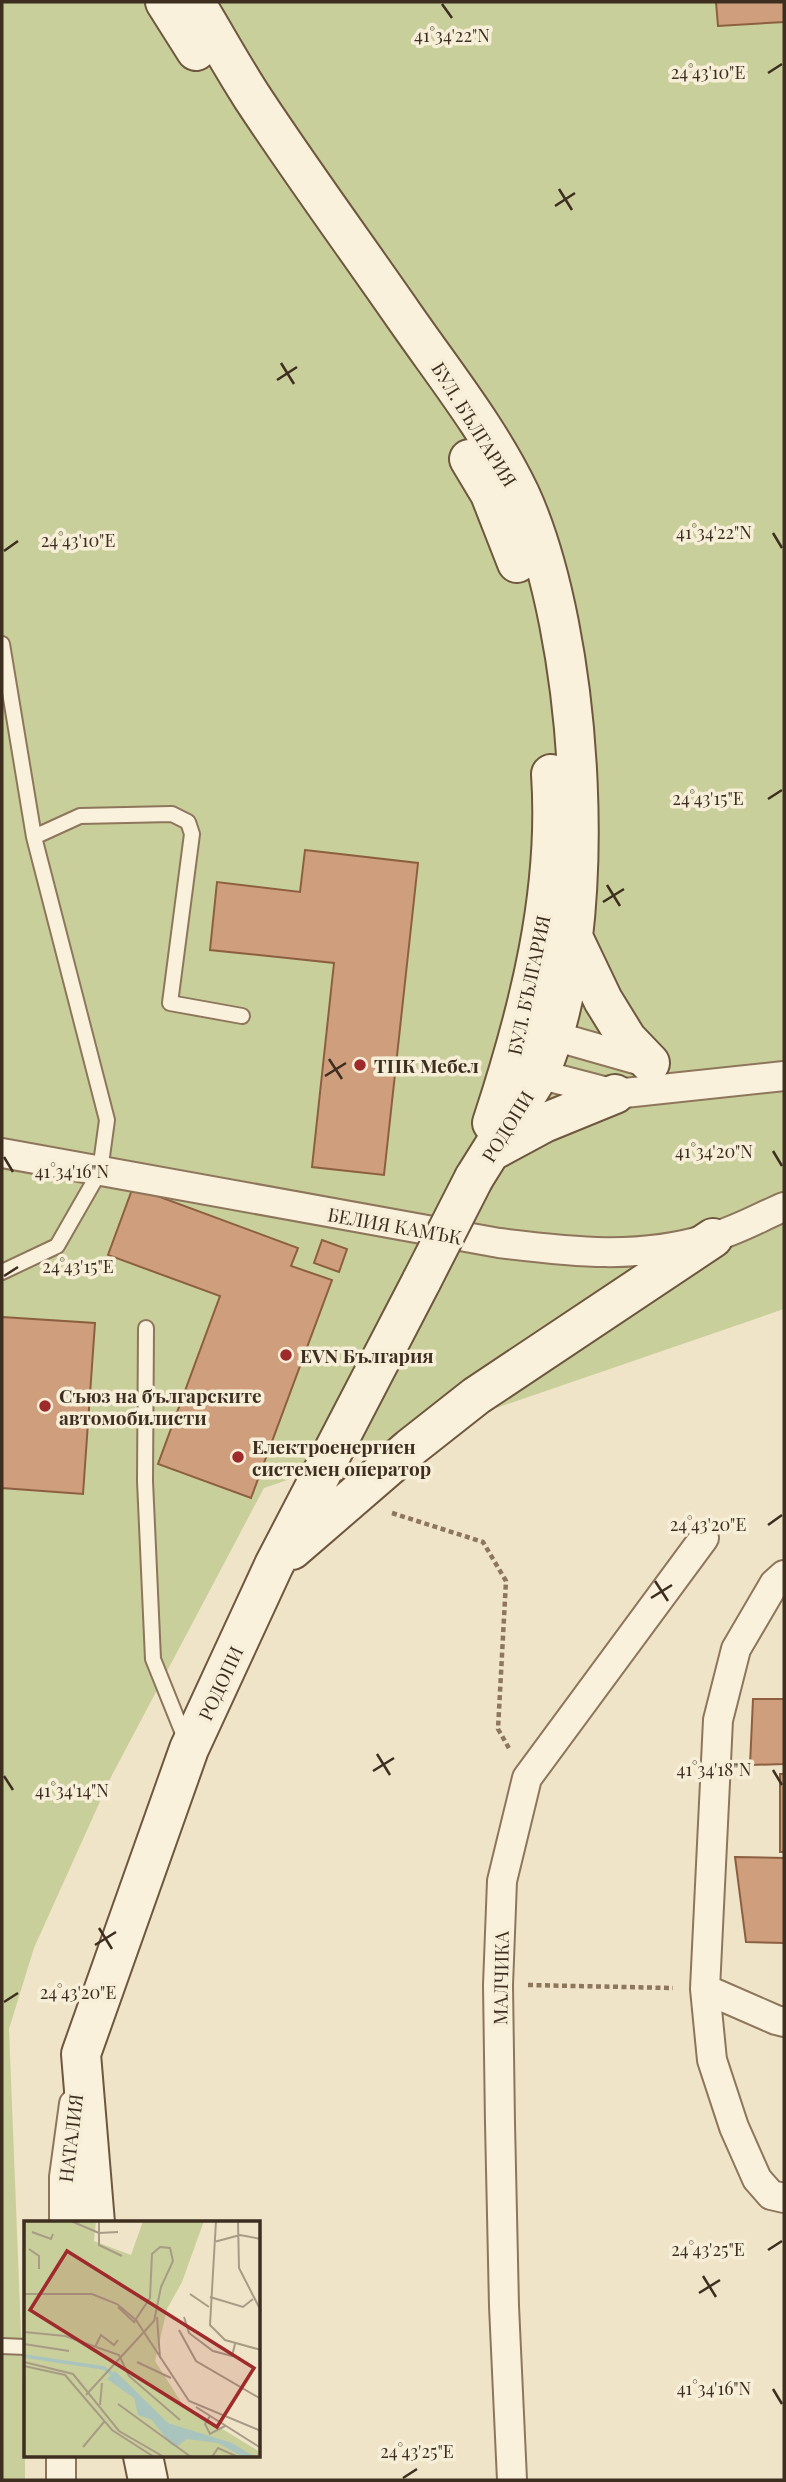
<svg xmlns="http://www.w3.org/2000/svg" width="786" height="2482" font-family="'Playfair Display',serif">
  <rect width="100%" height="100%" fill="#f0e4c8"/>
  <path fill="#c9cf9b" d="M2,2H784V1309L264,1488L111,1777L34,1948L9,2029L25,2434V2480H2Z"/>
  <path fill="#cf9f7d" stroke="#8d5f41" stroke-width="2" d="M716,2H784V22L718,26Z
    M305,850L418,863L384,1175L312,1167L334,963L210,950L217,882L300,892Z
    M133,1187L298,1248L291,1266L332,1280L251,1498L158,1464L220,1296L108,1255Z
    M322,1240L347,1249L339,1272L314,1263Z
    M2,1317L95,1323L83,1494L2,1488Z
    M753,1699H784V1764L750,1765Z
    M780,1774H784V1852H780Z
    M735,1857L784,1858V1943L746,1942Z"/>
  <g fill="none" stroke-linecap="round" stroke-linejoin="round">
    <defs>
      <path id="lane" d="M2,644L34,837L107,1120L100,1171L57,1246L2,1272
        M34,837L80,816L172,814L188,822L192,834L170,1003L242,1016
        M146,1328L145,1481L153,1659L186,1741
        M2,2346L26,2347"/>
      <path id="street" d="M533,1030L649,1063
        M523,1070L615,1094L784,1076
        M2,1153L499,1243C572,1252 639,1260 710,1238C736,1231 760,1217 784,1207
        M784,1575L774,1584L736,1649L718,1720L705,1989L712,2060L734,2127L757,2179L771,2195L784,2198
        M705,1989L776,2020L784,2022
        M64,2223V2177L74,2104
        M61,2480V2456
        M512,2480L504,2306L500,2123L498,1985L502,1881L527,1778L704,1538"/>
      <path id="secondary" d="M165,2L196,51
        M195,2C214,33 232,66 252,97C300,170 352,241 402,313C442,371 489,429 520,494C584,633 603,931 540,1072C535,1084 526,1095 519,1106C504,1130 489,1154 474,1178
        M469,459L490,494L517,563
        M573,937L603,1000L627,1039L650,1063
        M492,1123C529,1011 559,892 551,774
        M492,1151L544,1123L615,1094
        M292,1550L410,1448L476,1396L713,1238
        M95,2223L81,2054L189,1749L274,1565L422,1280
        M143,2456L148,2480"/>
    </defs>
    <use href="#lane" stroke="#8d765c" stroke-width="18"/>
    <use href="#street" stroke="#8d765c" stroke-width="32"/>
    <use href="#secondary" stroke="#6f573f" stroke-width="42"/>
    <path stroke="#8d765c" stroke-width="4.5" stroke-dasharray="5 3.5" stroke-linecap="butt" d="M392,1513L483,1542L506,1581L498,1729L510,1750
      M528,1985L673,1988"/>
    <use href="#lane" stroke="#faf1dc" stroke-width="14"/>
    <use href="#street" stroke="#faf1dc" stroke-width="28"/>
    <use href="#secondary" stroke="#faf1dc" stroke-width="38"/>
    <defs>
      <path id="secondary-bridge" d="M422,1280L474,1178"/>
    </defs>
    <use href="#secondary-bridge" stroke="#6f573f" stroke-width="42" stroke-linecap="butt"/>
    <use href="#secondary-bridge" stroke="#faf1dc" stroke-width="38"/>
  </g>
  <path fill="none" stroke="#3d2e20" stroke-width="2.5" d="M442,4L452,18M768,73L782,64M559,189L572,210M555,206L575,193M281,363L294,384M277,380L297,367M773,533L782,548M4,551L18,541M768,799L782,790M607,885L620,906M603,902L624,889M329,1059L342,1079M325,1076L346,1063M773,1151L782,1166M4,1157L13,1172M4,1276L18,1267M768,1525L782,1515M655,1581L668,1601M651,1598L672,1585M377,1754L390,1775M773,1770L782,1785M373,1771L394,1758M4,1776L13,1790M99,1928L112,1949M95,1945L116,1932M4,2002L18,1993M768,2250L782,2241M703,2276L716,2297M699,2293L720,2280M773,2389L782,2404M403,2478L417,2469"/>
  <g fill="#9e2a2b" stroke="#f7eed8" stroke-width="2.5">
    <circle cx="360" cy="1065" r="7"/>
    <circle cx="286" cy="1355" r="7"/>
    <circle cx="45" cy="1406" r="7"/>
    <circle cx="238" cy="1457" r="7"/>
  </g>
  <g text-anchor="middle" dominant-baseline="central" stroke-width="7" stroke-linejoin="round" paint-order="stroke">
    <g font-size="19" fill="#3d2e20" stroke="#f7eed8">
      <text transform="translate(475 424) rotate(58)">БУЛ. БЪЛГАРИЯ</text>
      <text transform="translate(528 985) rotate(-78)">БУЛ. БЪЛГАРИЯ</text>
      <text transform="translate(507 1126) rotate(-58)">РОДОПИ</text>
      <text transform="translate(395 1225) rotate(10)">БЕЛИЯ КАМЪК</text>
      <text transform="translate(220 1683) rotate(-65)">РОДОПИ</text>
      <text transform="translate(500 1978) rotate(-89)">МАЛЧИКА</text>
      <text transform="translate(70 2138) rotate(-83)">НАТАЛИЯ</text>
    </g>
    <g font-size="19" font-weight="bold" fill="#3d2e20" stroke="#f7eed8" text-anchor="start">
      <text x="374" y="1065">ТПК Мебел</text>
      <text x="300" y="1355">EVN България</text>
      <text x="59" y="1395">Съюз на българските<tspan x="59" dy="22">автомобилисти</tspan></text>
      <text x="252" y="1446">Електроенергиен<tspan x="252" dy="22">системен оператор</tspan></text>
    </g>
  </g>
  <g transform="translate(24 2221)">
    <rect width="236" height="236" fill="#f0e4c8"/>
    <path d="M0,0H72L70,20L107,34L119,0H180L158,61L143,88L131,140L159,184L236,231V236H0Z" fill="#c9cf9b"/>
    <path d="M91,150L144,202L208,222L231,236H219L194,222L163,218L152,226L147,224L128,199L114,194L110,177L83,158Z" fill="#a9c4bc"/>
    <path fill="none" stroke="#a9c4bc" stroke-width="3.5" d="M0,135L80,147L88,153"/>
    <path fill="none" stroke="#a89b85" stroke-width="2" d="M47,0L75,12V24L98,35M75,0V12L94,11M192,0L186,104L201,119L237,129M214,0L215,47L237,90M8,11L27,18L29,13M190,21L216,14L237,18M5,28L15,35V48M0,73H68L93,83L112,99L165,180L237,210M166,73L185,86M186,76L219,86L229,78M94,86L111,102M133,96L136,137M160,96L165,112L189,130L208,135L211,123M155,109L172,140L237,178M0,111L41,115L95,134L105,155L156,199M0,123L45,130M71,126L77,114L90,124L94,119M0,141L49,153L95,210L140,236M113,141L147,157M0,145L41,154L88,209L130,236M62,174L130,100L137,66L149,40L146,27L136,26L128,33L126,77L110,101M94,183L167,236M76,184L78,162M172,186L237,227M186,195L181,203L186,213L201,205M59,226L80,201M188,236L194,227L214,236"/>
    <path fill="#9e2a2b" fill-opacity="0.15" stroke="#9e2a2b" stroke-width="3.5" d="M43,30L230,147L193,206L6,89Z"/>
    <rect width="236" height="236" fill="none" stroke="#3d2e20" stroke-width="3.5"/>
  </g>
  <g font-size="18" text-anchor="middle" fill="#3d2e20" stroke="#f7eed8" stroke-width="7" stroke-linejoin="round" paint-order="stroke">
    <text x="452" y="42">41°34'22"N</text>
    <text x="708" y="79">24°43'10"E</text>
    <text x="714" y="539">41°34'22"N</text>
    <text x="78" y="547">24°43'10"E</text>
    <text x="708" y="805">24°43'15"E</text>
    <text x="714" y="1158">41°34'20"N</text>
    <text x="72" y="1178">41°34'16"N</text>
    <text x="78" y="1273">24°43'15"E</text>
    <text x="708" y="1531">24°43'20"E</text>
    <text x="714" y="1776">41°34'18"N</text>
    <text x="72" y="1797">41°34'14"N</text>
    <text x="78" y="1999">24°43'20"E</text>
    <text x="708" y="2256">24°43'25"E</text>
    <text x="714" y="2395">41°34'16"N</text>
    <text x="417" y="2458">24°43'25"E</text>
  </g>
  <rect width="786" height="2482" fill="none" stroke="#3d2e20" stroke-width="7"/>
</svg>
